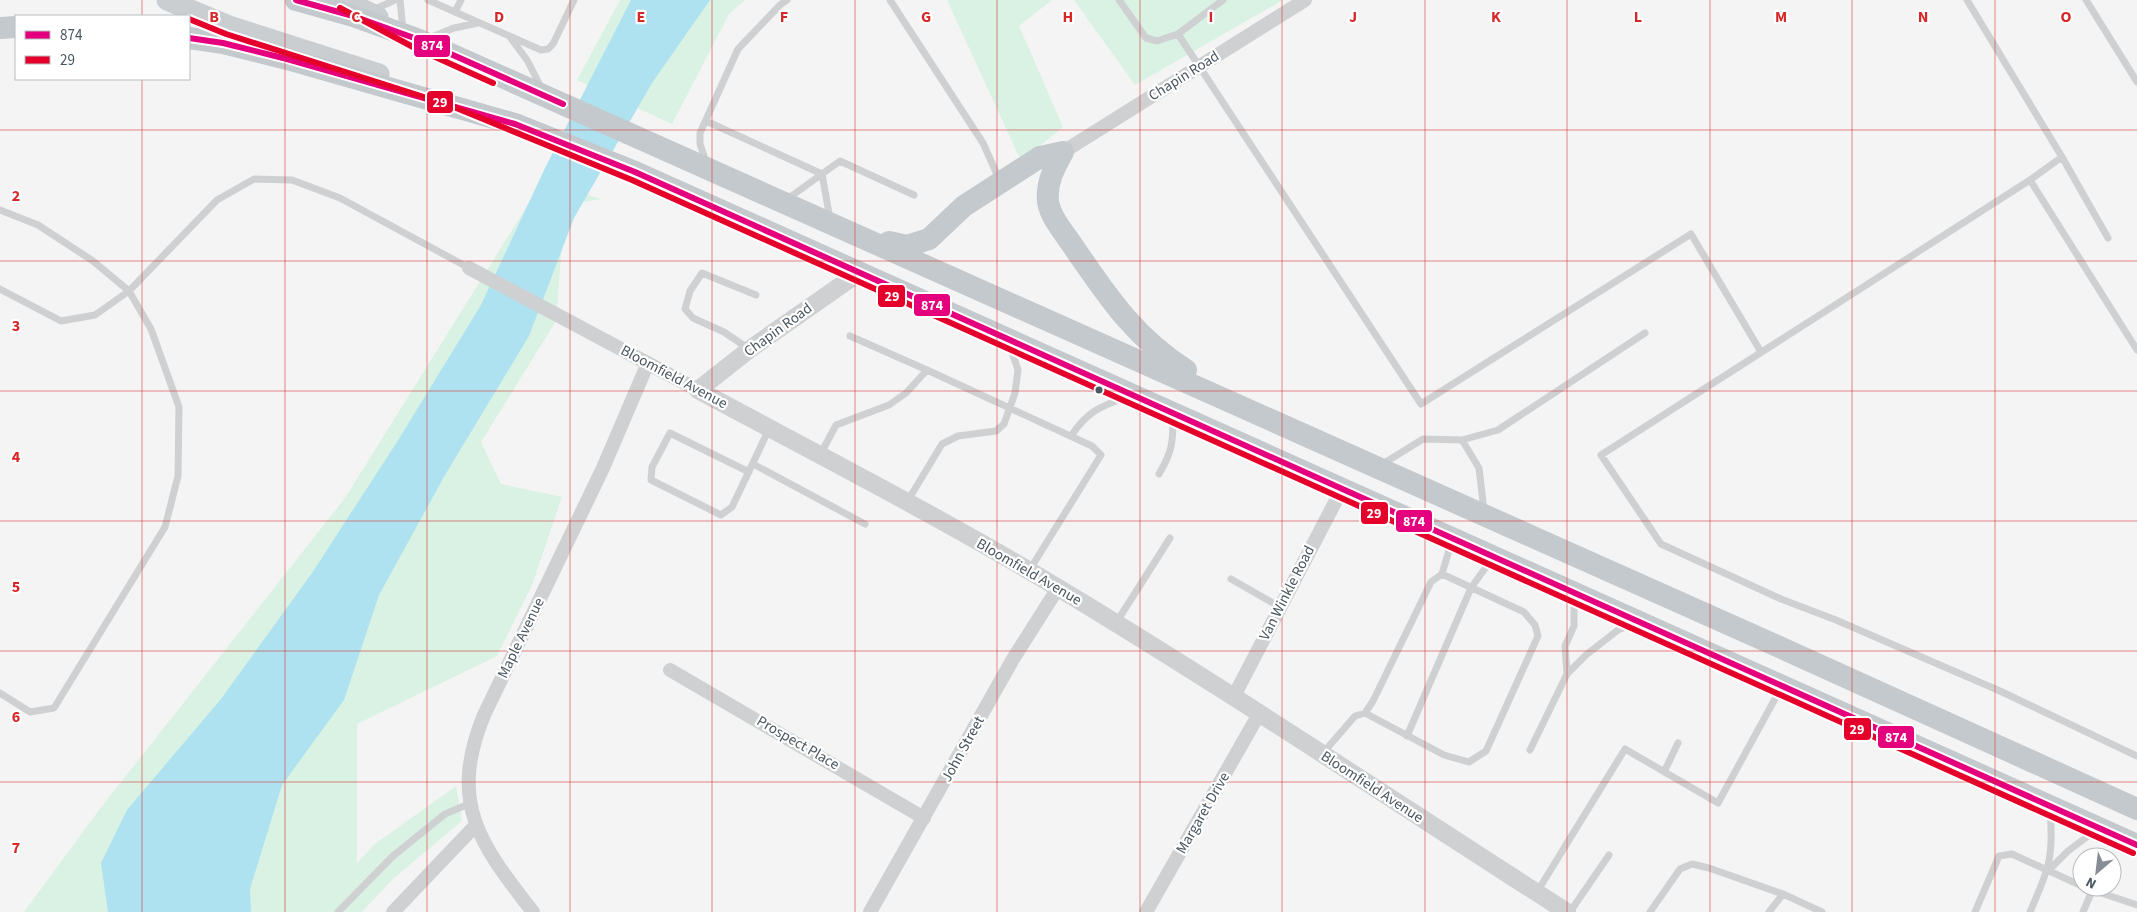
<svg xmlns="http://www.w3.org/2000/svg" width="2137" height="912" font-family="'Source Sans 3',sans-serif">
  <rect width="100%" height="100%" fill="#f4f4f4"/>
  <path fill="#d9f2e3" d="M620,0H745L729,14L672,124L577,80Z
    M947,0H1052L1019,26L1063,127L1021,161Z
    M1074,0H1283L1135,85Z
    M540,180L601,199L565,205L556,321L481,442L501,484L562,497L532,585L497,656L357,724V863L375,844L456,786L462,821L393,879L362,912H24L99,810L345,498L537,190Z"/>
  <path fill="#aee2f0" d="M631,0H710L652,83L574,218L529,336L445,475L379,595L344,700L282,785L250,889L251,912H108L101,863L127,810L221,699L312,573L397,442L481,305L545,168Z"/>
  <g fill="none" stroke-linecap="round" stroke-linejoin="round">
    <path stroke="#ced0d2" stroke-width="7" d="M400,0L403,30
      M428,0L541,50L548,49L553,44L574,0
      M890,0L983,143L999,179
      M1119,0L1146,38L1157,41L1178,34L1421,404L1691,234L1761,352
      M1967,0L2062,157L2030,180L2137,350
      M2086,0L2137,82
      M373,10L395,0
      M455,12L461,0
      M1178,34L1223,0
      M510,37L527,60L541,87
      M429,38L454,28L478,23
      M706,121L822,174L840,161L914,195
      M2062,157L2108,238
      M706,162L700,144V133L738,49L780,5L787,0
      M2030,180L1601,455L1661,544L1781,599L1836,620L2000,691L2137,756
      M786,200L822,174L830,219
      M0,210L38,225L93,261L129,291L151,329L179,407L178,476L165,527L54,708L30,712L0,693
      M0,289L61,321L95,315L129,291L217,200L254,179L292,180L340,198L469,268
      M850,336L927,370
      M749,349L724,332L693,318L685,309L690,291L702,273L756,295
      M1071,436C1087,412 1099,407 1126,397
      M1462,440L1498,430L1645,333
      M820,455L836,425L889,405L906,393L927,370L1092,446L1101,455L1029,571
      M753,464L865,524
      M1381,465L1423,439L1462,440L1479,468L1484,511
      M749,472L670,433L652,467L651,480L721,515L732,507L769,429
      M1159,474C1172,452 1173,443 1173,418
      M907,502L942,444L958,436L996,431L1004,424L1015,393L1018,370L1010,346
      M1231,579L1280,607
      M1116,623L1170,538
      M1567,674L1565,646L1574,626V597
      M1365,713L1444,755L1469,762L1486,751L1538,636L1535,625L1524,612L1442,574
      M1407,736L1471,588L1491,560
      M1530,750L1567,674L1586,655L1618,630L1632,624
      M1323,753L1355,716L1365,713L1373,701L1431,582L1442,574L1452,540
      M1664,772L1678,743
      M2049,870L2068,851L2096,830
      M2083,887L2137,905
      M1537,892L1625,749L1718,803L1781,688
      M338,912L393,856L445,814L471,803
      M1570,912L1609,855
      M1650,912L1680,869L1692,864L1709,868L1783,894L1822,912
      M1769,912L1783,894
      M1975,912L1999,856L2012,854L2082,886
      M2030,912C2049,869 2054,857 2050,809
      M2083,912L2092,891"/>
    <path stroke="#ced0d2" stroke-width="14" d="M1063,152L1305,0
      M469,268L698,390
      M670,670L924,818
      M1233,698L1342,489
      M393,912L476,825
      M533,912C480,844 448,803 484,715L603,468L648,363
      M870,912L1013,659L1058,588
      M1146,912L1259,714"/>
    <path stroke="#ced0d2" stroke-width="18" d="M860,272L750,349L698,390C819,455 942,518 1060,589C1231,692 1398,804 1567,912"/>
    <path stroke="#caced1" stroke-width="21" d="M167,0L229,26L379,74
      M344,0L378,17"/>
    <path stroke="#c4c9cd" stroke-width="22" d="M296,0L353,16L417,39L1775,645L2137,809
      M0,28L16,27
      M189,38L223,43L287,59L515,124L635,172L2137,845
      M1063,152C1054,168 1046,183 1048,202C1051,219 1066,235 1075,249C1108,297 1135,338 1186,370
      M889,242L907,246L929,239L964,206L1040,157L1063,152"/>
    <defs>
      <path id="bus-1" d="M296,0L353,16L417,39L563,104
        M189,38L223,43L287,59L515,124L635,172L2137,845"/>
      <path id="bus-2" d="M340,8L413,47L493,83
        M189,19L226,34L449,105L632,180L2133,853"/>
    </defs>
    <use href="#bus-1" stroke="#fff" stroke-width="10"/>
    <use href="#bus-2" stroke="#fff" stroke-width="10"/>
    <use href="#bus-1" stroke="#e5007d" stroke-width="6"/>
    <use href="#bus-2" stroke="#e4002b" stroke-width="6"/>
  </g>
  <path fill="none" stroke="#d62828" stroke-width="1" stroke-opacity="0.55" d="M142,0V16M285,0V912M427,0V912M570,0V912M712,0V912M855,0V912M997,0V912M1140,0V912M1282,0V912M1425,0V912M1567,0V912M1710,0V912M1852,0V912M1995,0V912M142,79V912M0,130H2137M0,261H2137M0,391H2137M0,521H2137M0,651H2137M0,782H2137"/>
  <circle fill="#4a5661" stroke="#fff" stroke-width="2" cx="1099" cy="390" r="4.5"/>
  <g text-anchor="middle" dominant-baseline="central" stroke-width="4.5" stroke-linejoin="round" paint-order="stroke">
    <g font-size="15" fill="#4a5661" stroke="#fff">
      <text transform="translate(1184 76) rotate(-32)">Chapin Road</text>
      <text transform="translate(778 330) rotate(-36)">Chapin Road</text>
      <text transform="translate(674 377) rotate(28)">Bloomfield Avenue</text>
      <text transform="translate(1029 572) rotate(30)">Bloomfield Avenue</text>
      <text transform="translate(1287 593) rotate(-63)">Van Winkle Road</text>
      <text transform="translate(521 638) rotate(-64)">Maple Avenue</text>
      <text transform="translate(798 743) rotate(30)">Prospect Place</text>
      <text transform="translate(963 749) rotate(-61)">John Street</text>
      <text transform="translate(1372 787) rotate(33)">Bloomfield Avenue</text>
      <text transform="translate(1203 813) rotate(-60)">Margaret Drive</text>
    </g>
  </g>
  <g font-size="16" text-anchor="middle" font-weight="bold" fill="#d62828" stroke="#fff" stroke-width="4.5" stroke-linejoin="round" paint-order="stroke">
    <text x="214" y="22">B</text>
    <text x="356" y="22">C</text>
    <text x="499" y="22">D</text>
    <text x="641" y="22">E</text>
    <text x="784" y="22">F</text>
    <text x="926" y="22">G</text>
    <text x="1068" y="22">H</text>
    <text x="1211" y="22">I</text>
    <text x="1353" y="22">J</text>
    <text x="1496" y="22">K</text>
    <text x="1638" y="22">L</text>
    <text x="1781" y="22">M</text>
    <text x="1923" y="22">N</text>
    <text x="2066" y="22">O</text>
    <text x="16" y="201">2</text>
    <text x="16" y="331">3</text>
    <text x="16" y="462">4</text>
    <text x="16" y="592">5</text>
    <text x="16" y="722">6</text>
    <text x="16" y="853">7</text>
  </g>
  <g stroke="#fff" stroke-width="2">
    <rect x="413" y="34" width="38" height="24" rx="5" fill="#e5007d"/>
    <rect x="426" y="90" width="28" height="24" rx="5" fill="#e4002b"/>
    <rect x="877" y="284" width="29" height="24" rx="5" fill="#e4002b"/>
    <rect x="913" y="293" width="38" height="24" rx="5" fill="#e5007d"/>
    <rect x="1360" y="501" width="29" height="24" rx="5" fill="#e4002b"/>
    <rect x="1395" y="509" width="38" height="24" rx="5" fill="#e5007d"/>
    <rect x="1843" y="717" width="29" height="24" rx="5" fill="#e4002b"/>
    <rect x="1877" y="725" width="38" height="24" rx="5" fill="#e5007d"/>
  </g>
  <g font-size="14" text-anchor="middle" font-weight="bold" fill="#fff">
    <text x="432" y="50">874</text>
    <text x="440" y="107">29</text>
    <text x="892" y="301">29</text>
    <text x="932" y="310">874</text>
    <text x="1374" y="518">29</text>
    <text x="1414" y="526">874</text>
    <text x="1857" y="734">29</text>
    <text x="1896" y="742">874</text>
  </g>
  <rect x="15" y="15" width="175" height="65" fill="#ffffff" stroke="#b7bbc0"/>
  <rect x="25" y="31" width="25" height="8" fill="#e5007d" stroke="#b7bbc0"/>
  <text x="60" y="40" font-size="15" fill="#4a5661">874</text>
  <rect x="25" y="56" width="25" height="8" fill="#e4002b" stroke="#b7bbc0"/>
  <text x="60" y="65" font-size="15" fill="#4a5661">29</text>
  <g transform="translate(2097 872) rotate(208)"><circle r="24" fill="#ffffff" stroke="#b7bbc0"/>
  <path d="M0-4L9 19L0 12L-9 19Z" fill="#868d94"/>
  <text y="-8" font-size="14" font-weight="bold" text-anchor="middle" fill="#4a5661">N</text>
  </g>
</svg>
